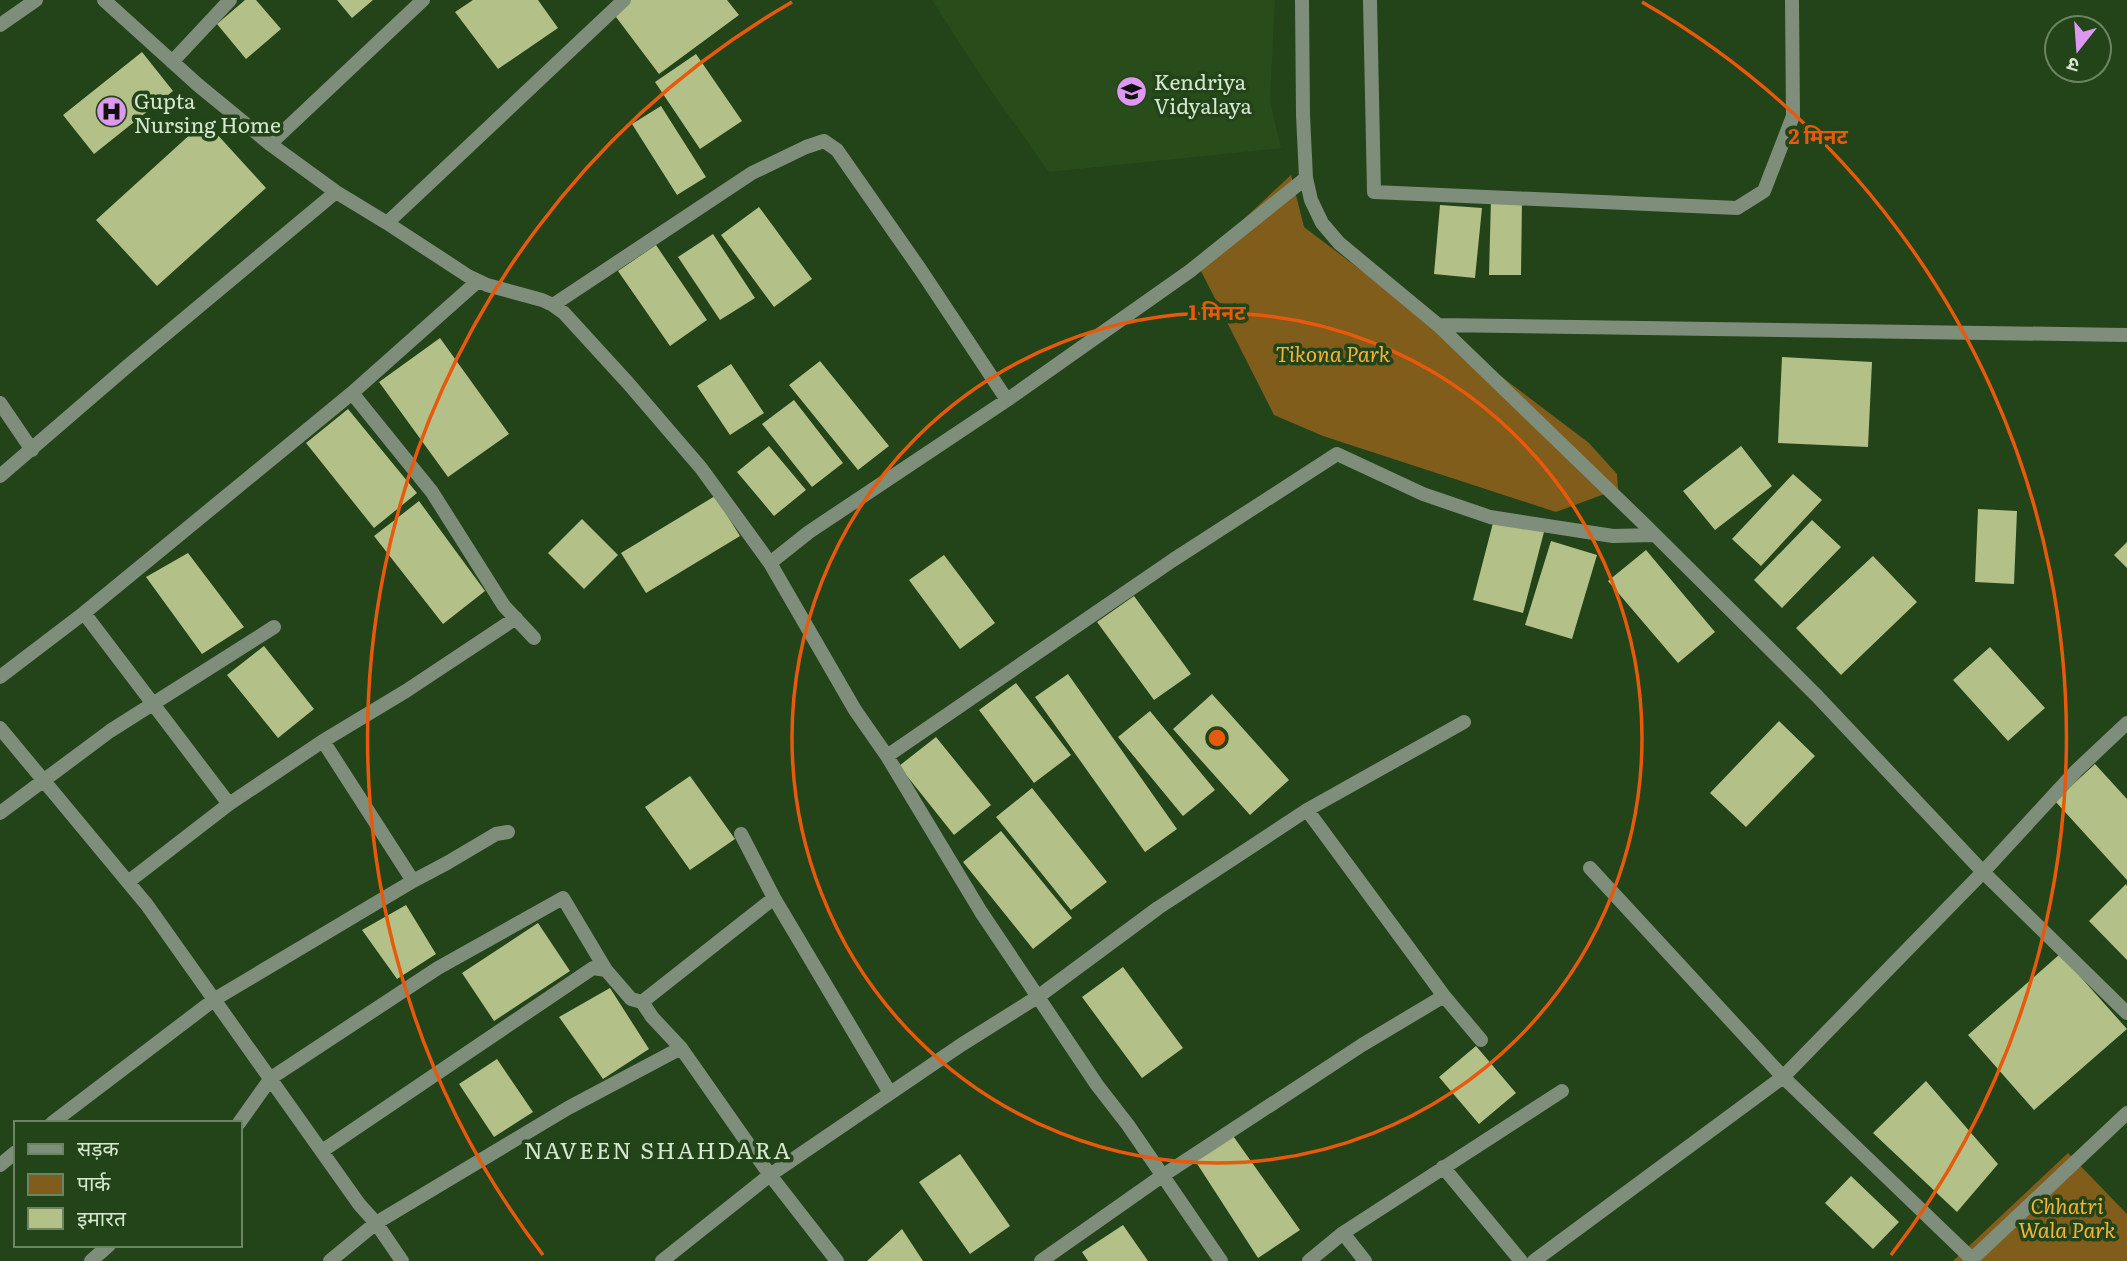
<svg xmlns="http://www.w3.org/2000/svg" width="2127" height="1261" font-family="Literata,'Noto Sans Devanagari',serif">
  <rect width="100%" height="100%" fill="#234318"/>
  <path fill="#284d1b" d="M932,0H1275L1270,102L1281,148L1049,172L985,82Z"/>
  <path fill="#805d1b" d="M1291,175L1304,227L1589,443L1617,474L1618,489L1556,512L1323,436L1274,415L1201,271L1217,244Z
    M2068,1153L2127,1214V1261H1953Z"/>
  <path fill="#b3c087" d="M245,0H256L281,29L246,59L217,24Z
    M337,0H373L352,18Z
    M473,0H538L558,28L498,69L455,12Z
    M630,0H727L739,15L659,74L613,13Z
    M142,52L173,91L94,154L63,115Z
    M696,54L742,121L700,149L655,82Z
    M661,106L706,177L677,195L632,124Z
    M205,121L266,188L157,286L96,220Z
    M1491,198L1522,199L1521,275H1489Z
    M1440,205L1482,208L1475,278L1434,274Z
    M759,207L812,279L774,307L721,235Z
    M713,234L755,298L720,320L678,257Z
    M656,245L707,320L670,346L618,271Z
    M440,338L509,434L448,477L379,382Z
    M1782,357L1872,362L1868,447L1778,443Z
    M820,361L889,446L858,470L789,385Z
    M731,364L764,413L730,435L697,386Z
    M794,400L843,463L812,487L762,424Z
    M348,409L417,493L374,528L306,443Z
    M769,446L806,490L774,516L737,472Z
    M1741,446L1772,486L1715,530L1683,491Z
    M1793,474L1822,500L1761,566L1732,539Z
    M715,496L740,536L646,593L621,553Z
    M419,501L485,591L443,624L374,536Z
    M1978,509L2017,511L2014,584L1975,582Z
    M582,519L618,555L584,589L548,553Z
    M1494,519L1544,532L1523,613L1473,600Z
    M1812,520L1841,547L1782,608L1754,580Z
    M1551,541L1597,555L1572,639L1525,625Z
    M2127,542V568L2114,555Z
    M1646,550L1715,632L1678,663L1608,581Z
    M188,553L244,627L202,654L146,577Z
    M944,555L995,623L960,649L909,580Z
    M1873,556L1917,602L1841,675L1796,628Z
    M1134,596L1191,674L1154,700L1097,622Z
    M264,646L314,709L278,738L227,675Z
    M1990,647L2045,708L2008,741L1953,680Z
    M1068,674L1177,829L1145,852L1035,697Z
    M1016,683L1071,755L1034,783L979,710Z
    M1212,694L1289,780L1250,815L1173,729Z
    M1150,711L1215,790L1183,816L1118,737Z
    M1779,721L1815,756L1746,827L1710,793Z
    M936,737L991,805L954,835L899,766Z
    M2095,764L2127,799V880L2055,801Z
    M690,776L735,839L690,870L645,807Z
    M1032,788L1107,882L1071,910L996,817Z
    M1001,831L1072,918L1033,949L963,862Z
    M2126,884L2127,886V960L2089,921Z
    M406,905L436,954L397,979L362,930Z
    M538,923L570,971L494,1021L462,973Z
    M2060,954L2127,1029L2034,1110L1968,1035Z
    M1123,967L1183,1048L1142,1078L1082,997Z
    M610,988L649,1049L603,1079L559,1017Z
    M1476,1046L1516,1093L1479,1124L1439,1077Z
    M497,1059L533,1112L494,1137L459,1084Z
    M1926,1081L1998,1164L1957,1212L1873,1133Z
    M1231,1133L1300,1230L1258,1258L1194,1159Z
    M960,1154L1010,1226L970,1254L919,1182Z
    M1851,1176L1899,1222L1873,1249L1825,1203Z
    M1123,1225L1148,1261H1088L1082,1252Z
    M902,1229L923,1261H867Z"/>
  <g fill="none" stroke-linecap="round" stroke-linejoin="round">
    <path stroke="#7e8e7a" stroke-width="14" d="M104,0L198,85L270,144L336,192L387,223L468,276L487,285L542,300L553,305L564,313L628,383L701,468L770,563L855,710L887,756L981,912L1097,1085L1128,1125L1221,1261
      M1302,0L1303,115L1306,178L1311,200L1322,223L1339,243L1438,325L1644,524L1817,696L1983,872L2127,1013
      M1370,0L1374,192L1737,208L1764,191L1793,116L1792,0
      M0,25L36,0
      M172,62L230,0
      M270,144L423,0
      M387,223L624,0
      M553,305L752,173L806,147L824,141L837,150L920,269L1007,400
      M1438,325L2127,335
      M352,393L432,492L504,606L534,638
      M0,403L32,450
      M0,476L130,364L336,192
      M770,563L809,532L1007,400L1190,271L1306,178
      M84,613L229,804
      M0,677L84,613L352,393L478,281
      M0,728L147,905L359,1204L376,1223L402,1261
      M323,741L413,881
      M887,756L1173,560L1337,454L1423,494L1490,517L1613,536L1654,535
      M1307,810L1444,996L1481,1040
      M0,813L110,731L274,627
      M741,834L774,898L890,1093
      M1590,868L1783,1077L1983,872L2076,771L2127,723
      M128,882L229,804L323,741L406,691L516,618
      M774,898L642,1002L652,1017L681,1048L770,1175L837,1261
      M52,1123L215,999L413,881L447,863L496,834L508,832
      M239,1123L271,1078L438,968L563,898L606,970
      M322,1151L593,968L606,970L631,999L642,1002
      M0,1165L16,1152
      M1443,1167L1521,1261
      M1343,1233L1365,1261
      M91,1261L109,1245
      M330,1261L376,1223L568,1108L681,1048
      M662,1261L770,1175L961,1045L1039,996L1158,908L1307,810L1464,722
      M1041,1261L1162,1176L1362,1045L1444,996
      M1309,1261L1343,1233L1562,1091
      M1534,1261L1783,1077L1972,1259
      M1970,1261L2127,1113"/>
  </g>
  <g fill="none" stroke="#e8590c" stroke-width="3.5">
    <circle cx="1217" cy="738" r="425"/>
    <path d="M543 1255A850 850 0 0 1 792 2M1642 2A850 850 0 0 1 1891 1255"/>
  </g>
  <defs>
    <symbol id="school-disc" viewBox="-11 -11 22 22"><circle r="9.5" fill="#de98f2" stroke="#234318"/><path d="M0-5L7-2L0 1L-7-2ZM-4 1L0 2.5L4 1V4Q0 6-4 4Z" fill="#111"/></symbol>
    <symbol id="hospital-disc" viewBox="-11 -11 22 22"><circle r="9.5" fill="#de98f2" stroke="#234318"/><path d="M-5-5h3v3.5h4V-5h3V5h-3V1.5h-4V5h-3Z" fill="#111"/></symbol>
  </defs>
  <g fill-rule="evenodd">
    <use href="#school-disc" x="1114" y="74" width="35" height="35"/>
    <use href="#hospital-disc" x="94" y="94" width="35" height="35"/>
  </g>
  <g text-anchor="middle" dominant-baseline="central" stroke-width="7" stroke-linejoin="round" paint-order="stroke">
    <g font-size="21" fill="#d6e9d0" stroke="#234318" text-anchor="start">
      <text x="1154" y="80">Kendriya<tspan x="1154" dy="24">Vidyalaya</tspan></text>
      <text x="134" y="99">Gupta<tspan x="134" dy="24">Nursing Home</tspan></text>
    </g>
    <g font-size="21" font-style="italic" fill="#f3b43e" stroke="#234318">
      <text x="1333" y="352">Tikona Park</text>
      <text x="2067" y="1204">Chhatri<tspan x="2067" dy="24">Wala Park</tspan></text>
    </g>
    <g font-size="23" letter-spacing="2" fill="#d6e9d0" stroke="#234318">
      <text x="658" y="1149">NAVEEN SHAHDARA</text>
    </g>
  </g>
  <circle cx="1217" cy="738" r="10" fill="#e8590c" stroke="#234318" stroke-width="3.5"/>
  <g font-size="21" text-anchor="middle" font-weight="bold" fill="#e8590c" stroke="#234318" stroke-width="7" stroke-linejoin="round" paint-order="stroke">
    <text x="1818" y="144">2 मिनट</text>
    <text x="1217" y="320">1 मिनट</text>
  </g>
  <rect x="14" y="1121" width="228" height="126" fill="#234318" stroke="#6b8562" stroke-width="2"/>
  <rect x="28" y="1144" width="35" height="10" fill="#7e8e7a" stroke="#6b8562" stroke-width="2"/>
  <text x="77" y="1156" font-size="21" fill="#d6e9d0">सड़क</text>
  <rect x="28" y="1174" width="35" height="21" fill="#805d1b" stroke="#6b8562" stroke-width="2"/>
  <text x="77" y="1191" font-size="21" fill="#d6e9d0">पार्क</text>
  <rect x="28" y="1208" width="35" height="21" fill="#b3c087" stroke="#6b8562" stroke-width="2"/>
  <text x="77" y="1226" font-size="21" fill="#d6e9d0">इमारत</text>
  <g transform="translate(2078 49) rotate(197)"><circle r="33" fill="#234318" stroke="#6b8562" stroke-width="2"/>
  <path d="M0-5L12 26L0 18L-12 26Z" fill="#de98f2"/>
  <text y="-10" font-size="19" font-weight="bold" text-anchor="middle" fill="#d6e9d0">उ</text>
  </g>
</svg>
